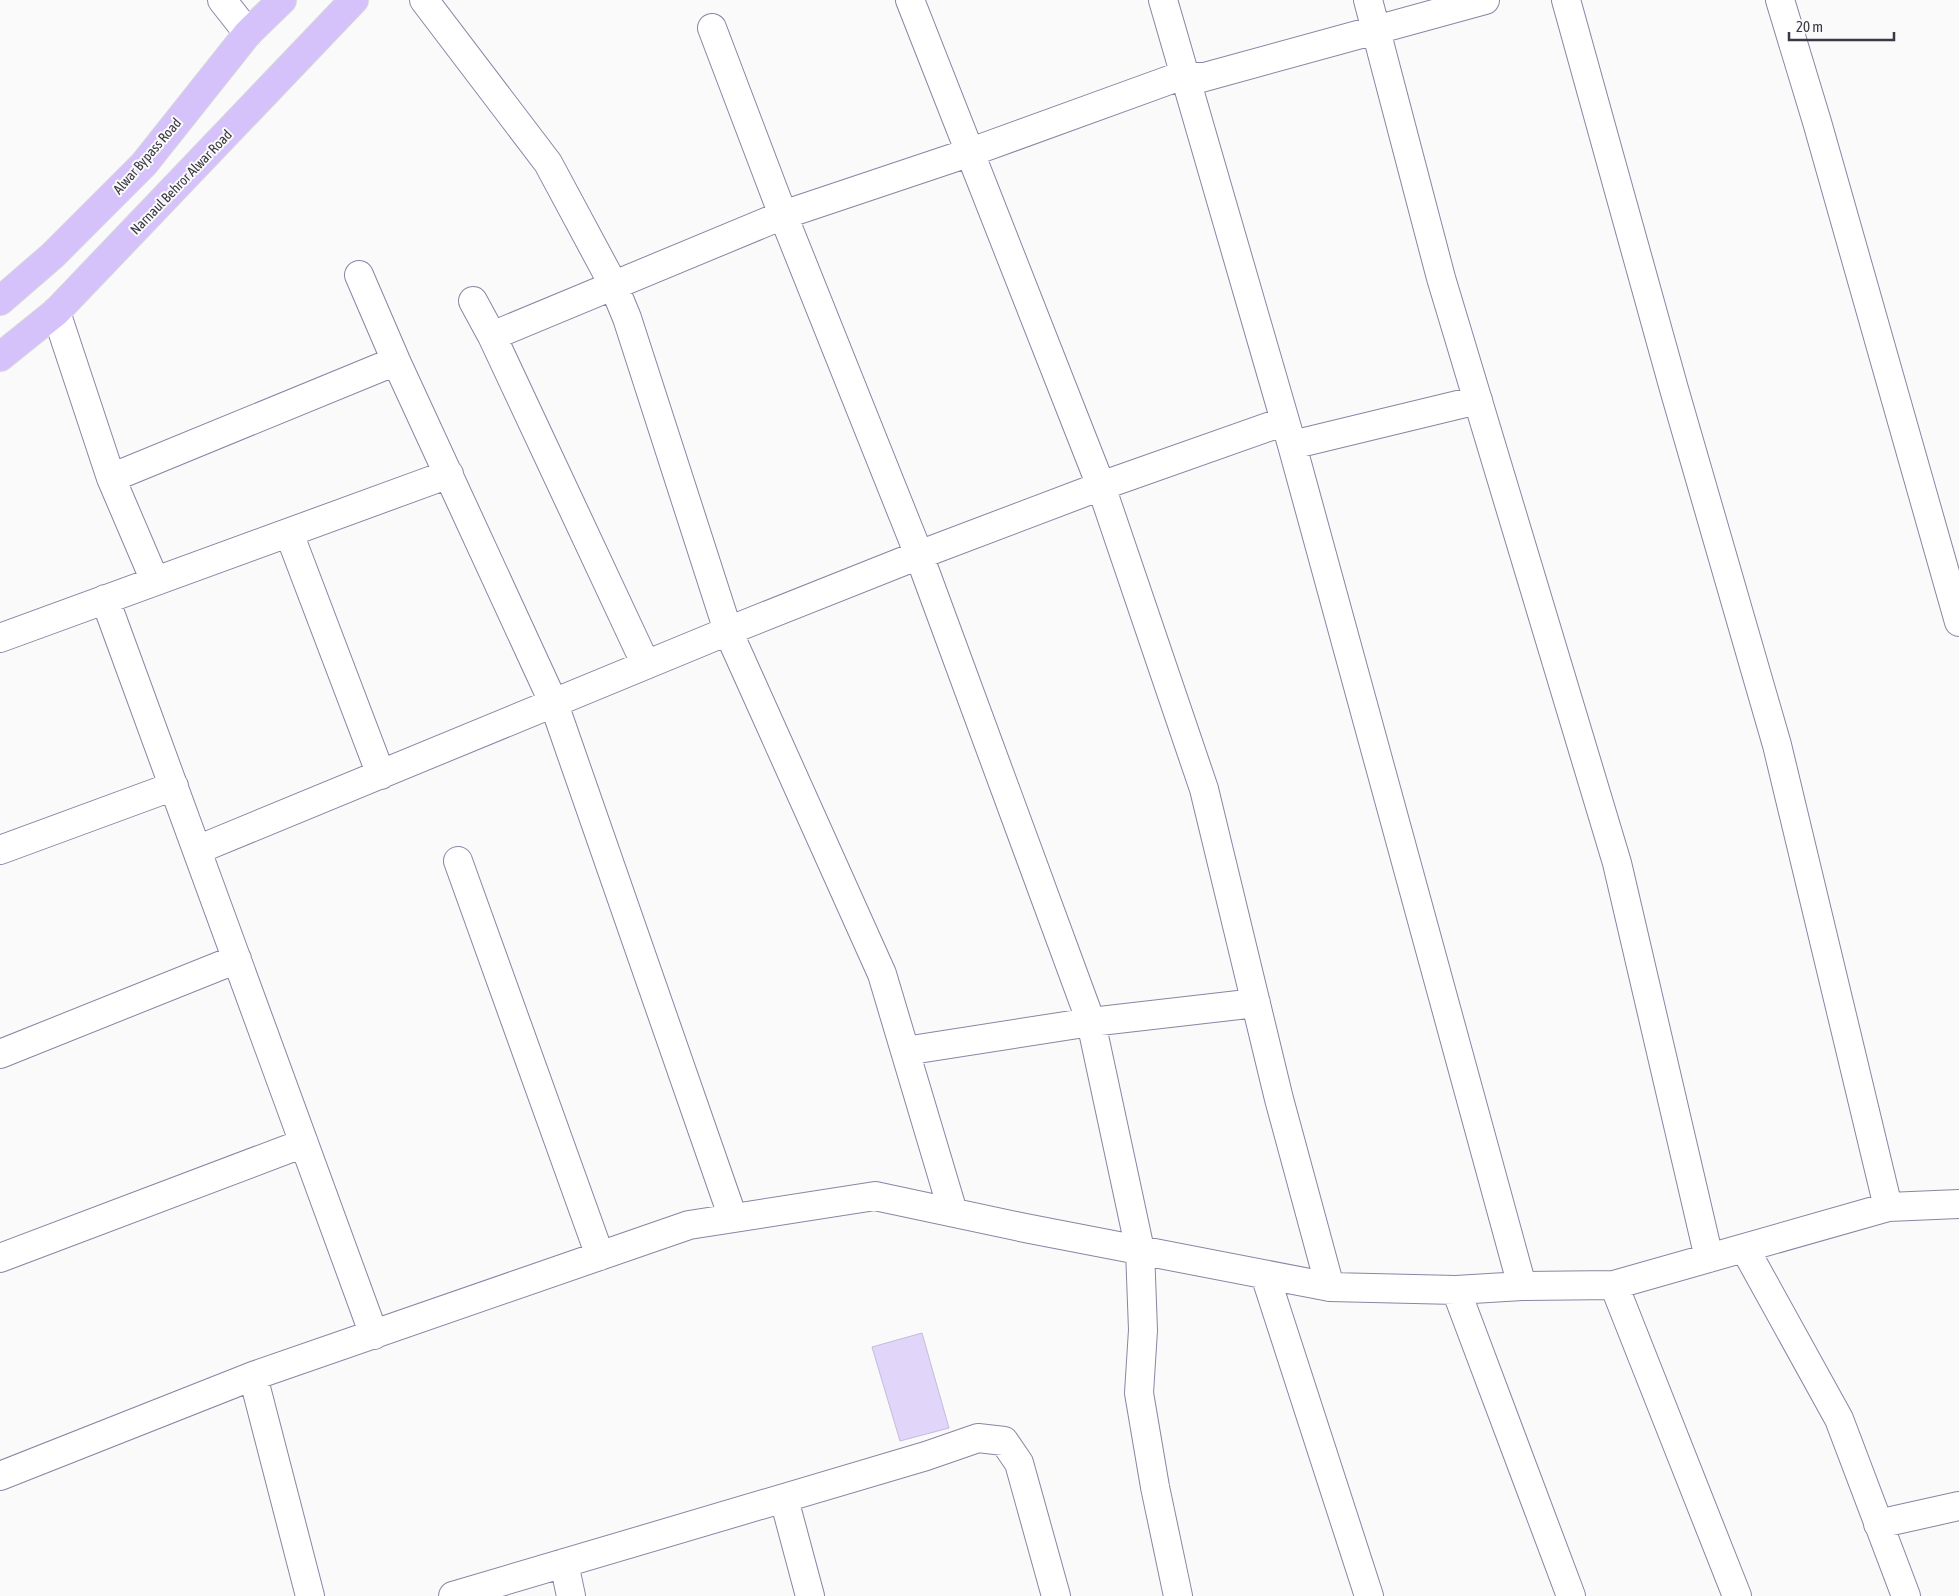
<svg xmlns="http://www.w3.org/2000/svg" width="1959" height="1596" font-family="'Asap Condensed',sans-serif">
  <rect width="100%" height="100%" fill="#fafafa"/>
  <path fill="#e1d6fa" stroke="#c5bbdd" d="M922,1333L949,1428L900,1441L872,1347Z"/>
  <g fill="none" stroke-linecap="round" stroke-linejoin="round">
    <defs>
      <path id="street" d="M222,0L248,33
        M424,0L548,163L613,284L627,318L728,631L882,974L953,1212
        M910,0L1101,486L1204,789L1279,1099L1330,1287
        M1163,0L1292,445L1522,1286
        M1368,0L1441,278L1617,863L1709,1258
        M1566,0L1674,389L1777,745L1888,1207
        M1780,0L1817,122L1959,622
        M712,28L783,215L919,555L1091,1022L1140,1250L1143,1330L1139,1393L1155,1487L1178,1596
        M359,275L396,361L554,704L733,1218
        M473,301L492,336L646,665
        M56,312L111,478L155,581
        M492,336L783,215L971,152L1186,74L1201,78L1485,0
        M1292,445L1478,400
        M111,478L396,361
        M289,533L381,775
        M105,599L374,1335
        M0,638L449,474
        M0,850L174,786
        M197,850L728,631L919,555L1101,486L1285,421
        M458,861L600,1256
        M905,1051L1091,1022L1256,1003
        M0,1054L237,959
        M1745,1249L1839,1419L1906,1596
        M0,1258L304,1143
        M1265,1275L1369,1596
        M1614,1285L1737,1596
        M1456,1290L1571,1596
        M253,1376L310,1596
        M0,1476L253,1376L689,1225L875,1196L1025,1228L1330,1287L1456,1290L1522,1286L1614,1285L1888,1207L1959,1204
        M784,1499L810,1596
        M1878,1524L1959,1506
        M564,1563L571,1596
        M453,1596L926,1456L978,1438L1004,1441L1019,1463L1056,1596"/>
      <path id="primary" d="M0,301L52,256L144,164L248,33L282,0
        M0,357L56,312L354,0"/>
    </defs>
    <use href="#street" stroke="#8d83a4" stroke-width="30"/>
    <use href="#primary" stroke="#d8d7da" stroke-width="30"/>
    <use href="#street" stroke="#fff" stroke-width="28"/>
    <use href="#primary" stroke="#d5c2fa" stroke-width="28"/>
  </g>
  <g text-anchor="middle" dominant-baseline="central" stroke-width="4" stroke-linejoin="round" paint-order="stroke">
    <g font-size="14" fill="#3b3745" stroke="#fafafa">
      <text transform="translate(147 156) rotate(-49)">Alwar Bypass Road</text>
      <text transform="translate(181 182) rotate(-46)">Narnaul Behror Alwar Road</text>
    </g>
  </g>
  <path d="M1789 32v8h105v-8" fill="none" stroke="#3b3745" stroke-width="2.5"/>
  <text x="1796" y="32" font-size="15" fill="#3b3745" stroke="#fafafa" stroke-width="4" paint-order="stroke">20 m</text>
</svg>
